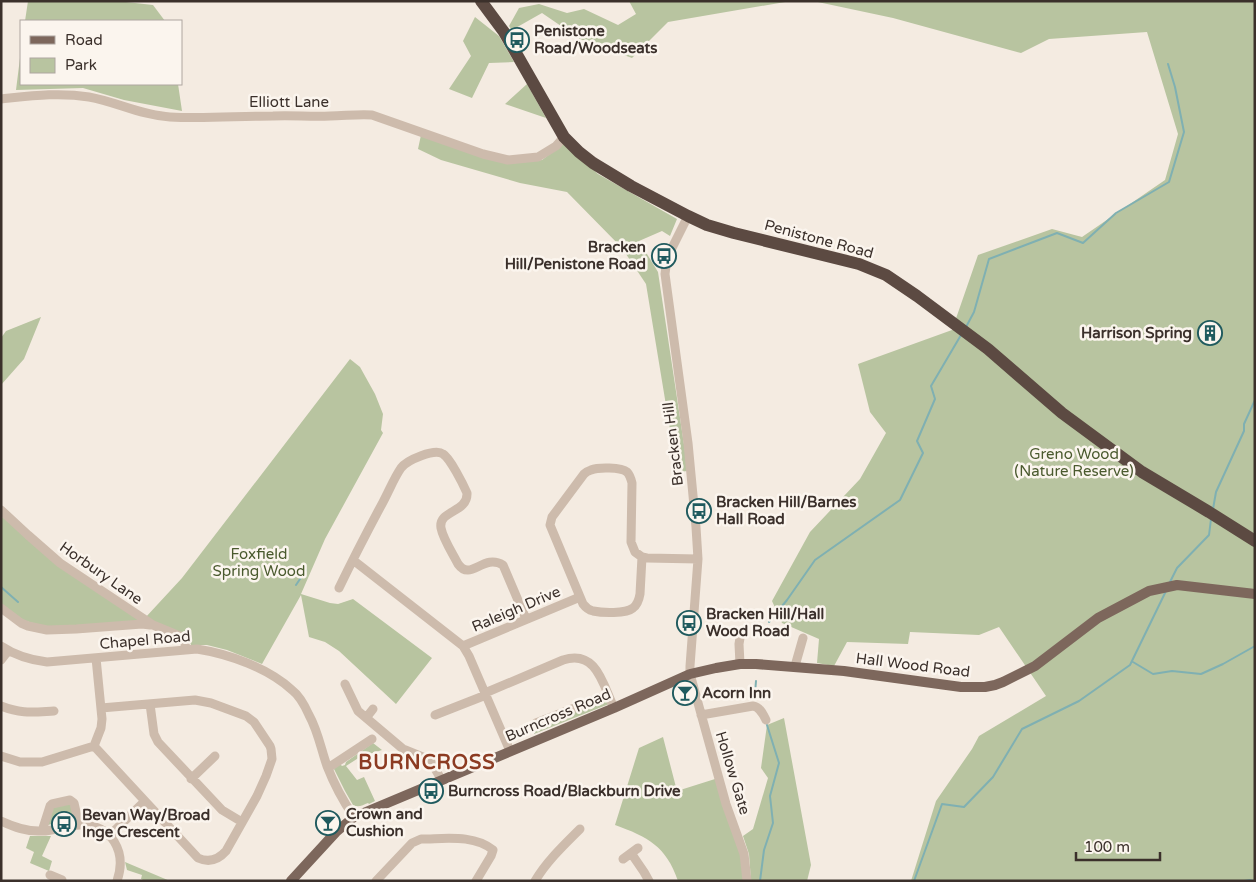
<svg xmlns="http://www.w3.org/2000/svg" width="1256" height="882" font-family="'Varela Round',sans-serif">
  <rect width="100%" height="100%" fill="#f4ebe1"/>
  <path fill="#b8c4a0" d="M28,1H117L153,5L165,21H25Z
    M629,1H791L668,22L632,58L580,39L542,13L512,30L509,26L519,8L539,4L567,13L584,9L618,25L636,14Z
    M813,1H1255V881H911L936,801L972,749L979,736L1046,696L999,627L979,635L910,632L908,644L847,642L834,666L817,663L819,639L782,623L772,601L810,532L860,479L886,433L870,412L858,364L952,330L978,255L1052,229L1082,237L1165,180L1178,134L1147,32L1049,39L1021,53L893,18Z
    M475,17L499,36L514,62L489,63L472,98L449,89L471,56L463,41Z
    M21,50V84H178L182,111L124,100L83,88L16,90Z
    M527,84L546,118L505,104Z
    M421,135L510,163L542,160L564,143L598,174L677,219L670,236L662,231L639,241L658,272L688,471L677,472L646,284L622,248L567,192L520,183L441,160L418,149Z
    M41,317L24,359L1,385V338L6,331Z
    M350,359L360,367L375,394L383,414L381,430L383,433L325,539L301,594L330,603L338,604L353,599L432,658L396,704L339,651L325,642L309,637L301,595L262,664L227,650L207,645H191L188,636L145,618L182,578Z
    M1,516L140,621L50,628L19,619L1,605Z
    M604,700H606L609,704L534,734L532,728Z
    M784,718L811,865L807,881H751L749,854L743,836L753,829L768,778L761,768L767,725Z
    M663,737L677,791L715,779L742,853L744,881H678C666,846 648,837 615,825L639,748Z
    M373,743L382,750L360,757L346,766L357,780L364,777L375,801L369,804L368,803C363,805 358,808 353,805L345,791L334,769L340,764L342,766L345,765L346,762Z
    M70,801L76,820L47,825L52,807Z
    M30,836H51L42,856L52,861L49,871L30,863L34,852L26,848Z
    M125,862L170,881H145L141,879L142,875L127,870Z"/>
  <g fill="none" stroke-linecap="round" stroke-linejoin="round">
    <path stroke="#7fb0b2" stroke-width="2" d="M966,327L974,312L989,259L1057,233L1083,243L1116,213L1169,182L1184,132L1175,87L1168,64
      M1213,509L1216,492L1244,431V424L1255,400
      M1170,582L1177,568L1209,535L1211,519
      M296,585L306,570
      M1,587L18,602
      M769,622L787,600L815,560L900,500L923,453L917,441L935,399L931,386L961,335
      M1133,662L1153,674L1172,671L1201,674L1223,664L1255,646
      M755,693L756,681
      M760,881L764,850L773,823L770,796L779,763L767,725
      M914,881L942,804L964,807L993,777L1022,729L1079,701L1130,665L1166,591
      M1244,881L1250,880L1253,881"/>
    <path stroke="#cdbbac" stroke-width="9" d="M1,99C30,96 59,92 89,97C117,102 140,115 170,117C204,119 238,116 273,116C292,115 311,117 330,116C344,116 357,114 372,115L483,154L508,160L538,157L556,146L564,137
      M688,216L667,258L665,274L688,443L696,527L698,559L690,666V674L726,804L744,854L747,881
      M1,510L28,535L60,563L153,625L182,637L184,639L186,649
      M642,557L640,594C639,600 637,605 633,608C626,614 602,613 593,611C589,610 586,608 583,604L550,525L552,517L584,474C586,472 588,471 591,470C598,467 621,467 627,472C630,475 631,479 632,483L631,542L635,552L642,557L647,558L698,559
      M353,560L463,646L469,656L510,751
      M339,588C353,559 368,530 383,502C389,491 394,478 401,468C407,460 435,448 443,454C450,458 463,484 467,493C468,513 438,510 441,528C443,539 453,554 458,564C471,582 483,553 503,565L526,619
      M1,608L21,623L28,626L47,630L76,629L142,624L150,625
      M1,646C16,656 30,660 47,662L197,649C229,654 268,668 292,690C300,696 305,706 309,715C318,731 321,749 327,766C334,784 343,801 354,817
      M463,646L580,597
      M1,660L8,651
      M740,664L739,644L741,632
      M795,666L803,638
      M345,684L358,711L403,749L430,760L441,779
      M485,693L563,660C597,649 603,685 614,708
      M150,704L154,734L158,742L222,810L242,822
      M1,706C21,714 33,712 54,711
      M101,708L195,700L211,703L246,716L254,722L270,746L271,749L272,759L266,776L257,796L226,851C218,860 209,863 198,858L145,801
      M435,715L486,695
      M701,715L753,706C760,707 763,714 766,720
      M366,718L373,709
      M536,723L608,695
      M94,746L145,801L109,836
      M1,756L20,762H42L94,746L101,728L102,719L96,658
      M328,768L372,739
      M191,779L215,756
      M1,821C14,827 27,832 42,831C55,831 67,825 80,825C112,824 127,852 117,881
      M42,831L50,806L52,804L70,800L74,803L79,825
      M631,853L644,872L649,881
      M623,859L638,848
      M50,875L62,880
      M376,881L412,843L421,839C444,839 474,834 493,850L491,856L476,881
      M535,881C547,861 564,845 580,829"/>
    <path stroke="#7d675c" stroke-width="10" d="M291,881L336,832L354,817L614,708L690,674L716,668L740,664H756L844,671L961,687H985L995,685L1003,682L1035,666L1098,618L1149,591L1177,585L1255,594"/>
    <path stroke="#5c4a42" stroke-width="12" d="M481,1L504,32L564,137L579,152L593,163L631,186L688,216L707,225L734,233L859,264L886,275L917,296L988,349L1062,413L1142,472L1209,512L1255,541"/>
  </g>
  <defs>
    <symbol id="bus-ring" viewBox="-11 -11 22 22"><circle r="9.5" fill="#fbf5ee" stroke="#1f5a5e" stroke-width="1.5"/><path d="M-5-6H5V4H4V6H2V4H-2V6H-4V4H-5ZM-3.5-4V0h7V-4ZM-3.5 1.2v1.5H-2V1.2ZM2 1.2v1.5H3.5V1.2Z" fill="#1f5a5e"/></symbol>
    <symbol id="building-ring" viewBox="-11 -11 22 22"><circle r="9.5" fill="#fbf5ee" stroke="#1f5a5e" stroke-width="1.5"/><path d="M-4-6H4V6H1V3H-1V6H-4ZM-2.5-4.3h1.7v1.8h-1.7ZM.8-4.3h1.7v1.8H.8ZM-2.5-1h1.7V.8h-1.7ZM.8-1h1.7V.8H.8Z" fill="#1f5a5e"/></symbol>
    <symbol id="bar-ring" viewBox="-11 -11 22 22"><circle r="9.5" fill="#fbf5ee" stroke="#1f5a5e" stroke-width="1.5"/><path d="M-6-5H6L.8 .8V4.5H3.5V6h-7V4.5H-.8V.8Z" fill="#1f5a5e"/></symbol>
  </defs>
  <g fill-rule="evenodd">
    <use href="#bus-ring" x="503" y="26" width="28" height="28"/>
    <use href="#bus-ring" x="650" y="242" width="28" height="28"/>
    <use href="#building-ring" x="1196" y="319" width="28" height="28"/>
    <use href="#bus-ring" x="685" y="497" width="28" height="28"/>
    <use href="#bus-ring" x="675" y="609" width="28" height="28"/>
    <use href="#bar-ring" x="671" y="679" width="28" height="28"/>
    <use href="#bus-ring" x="417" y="777" width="28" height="28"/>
    <use href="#bar-ring" x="314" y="809" width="28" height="28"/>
    <use href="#bus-ring" x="50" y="810" width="28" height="28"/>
  </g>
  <g text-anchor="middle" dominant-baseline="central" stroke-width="5" stroke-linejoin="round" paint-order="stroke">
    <g font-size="15" font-weight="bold" fill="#3b302b" stroke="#fbf5ee" text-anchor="start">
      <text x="534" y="31">Penistone<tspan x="534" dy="17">Road/Woodseats</tspan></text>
      <text x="646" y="247" text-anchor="end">Bracken<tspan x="646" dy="17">Hill/Penistone Road</tspan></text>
      <text x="1192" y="333" text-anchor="end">Harrison Spring</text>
      <text x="716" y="502">Bracken Hill/Barnes<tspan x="716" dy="17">Hall Road</tspan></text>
      <text x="706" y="614">Bracken Hill/Hall<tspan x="706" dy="17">Wood Road</tspan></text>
      <text x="702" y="693">Acorn Inn</text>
      <text x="448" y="791">Burncross Road/Blackburn Drive</text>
      <text x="346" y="814">Crown and<tspan x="346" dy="17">Cushion</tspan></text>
      <text x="82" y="815">Bevan Way/Broad<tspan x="82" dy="17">Inge Crescent</tspan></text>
    </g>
    <g font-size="15" fill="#3b302b" stroke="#fbf5ee">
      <text x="289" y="102">Elliott Lane</text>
      <text transform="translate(819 239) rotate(15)">Penistone Road</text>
      <text transform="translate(673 444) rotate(-97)">Bracken Hill</text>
      <text transform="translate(101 573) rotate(35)">Horbury Lane</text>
      <text transform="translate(516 609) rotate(-23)">Raleigh Drive</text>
      <text transform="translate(145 640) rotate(-5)">Chapel Road</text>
      <text transform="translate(913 665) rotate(7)">Hall Wood Road</text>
      <text transform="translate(558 715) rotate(-23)">Burncross Road</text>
      <text transform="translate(733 773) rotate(73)">Hollow Gate</text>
    </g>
    <g font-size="15" fill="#4a5a2e" stroke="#fbf5ee">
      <text x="1074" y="454">Greno Wood<tspan x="1074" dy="17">(Nature Reserve)</tspan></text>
      <text x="259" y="554">Foxfield<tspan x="259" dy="17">Spring Wood</tspan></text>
    </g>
    <g font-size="20" font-weight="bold" letter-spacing="1" fill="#8c3b22" stroke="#fbf5ee">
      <text x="427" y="763">BURNCROSS</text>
    </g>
  </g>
  <rect width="1256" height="882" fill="none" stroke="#3b302b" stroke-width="5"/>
  <rect x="20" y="20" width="162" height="65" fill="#fbf5ee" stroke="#aea6a0"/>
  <rect x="30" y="36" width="25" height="8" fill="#7d675c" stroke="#aea6a0"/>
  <text x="65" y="45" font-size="15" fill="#3b302b">Road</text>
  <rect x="30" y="58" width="25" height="15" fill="#b8c4a0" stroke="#aea6a0"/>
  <text x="65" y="70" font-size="15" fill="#3b302b">Park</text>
  <path d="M1076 852v8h84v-8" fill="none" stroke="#3b302b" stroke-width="2.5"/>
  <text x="1084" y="852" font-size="15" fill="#3b302b" stroke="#fbf5ee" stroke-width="4" paint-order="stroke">100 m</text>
</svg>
